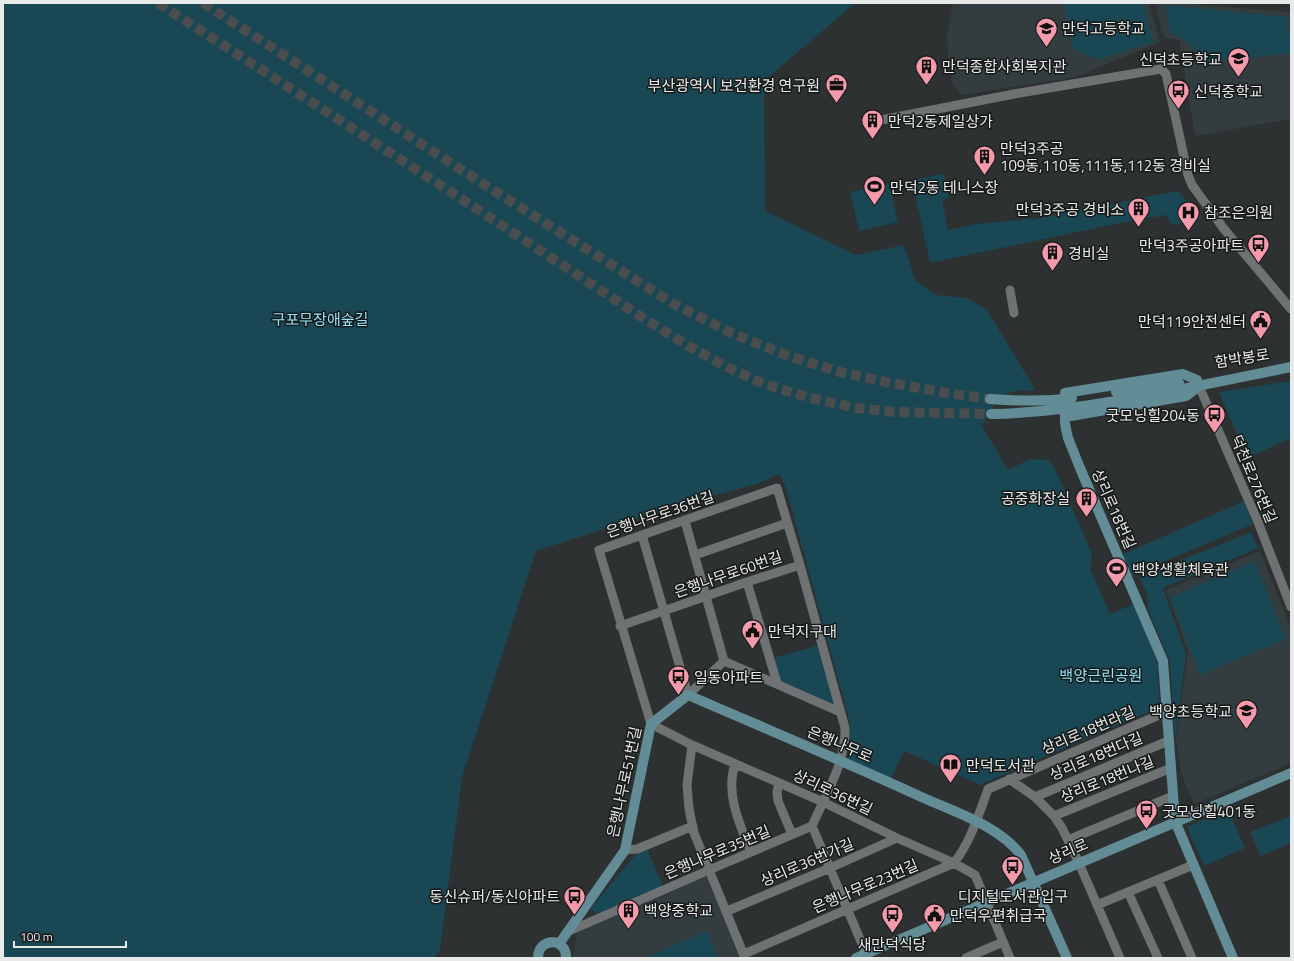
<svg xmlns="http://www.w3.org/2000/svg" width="1294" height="961" font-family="'Titillium Web','Noto Sans KR',sans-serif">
  <rect width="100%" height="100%" fill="#2e3132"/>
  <path fill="#333d3f" d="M953,3H1149L1160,42L1076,77L961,95L953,84L948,53L947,36Z
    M1155,3H1179L1291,12V119L1195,136L1179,40L1164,38Z
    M1260,551L1291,628V763L1194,804L1181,773L1176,738L1188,652L1166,590Z
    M705,875L710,880L741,958H573L577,932Z"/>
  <path fill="#194753" d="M3,3H855L764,81L765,211L856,255L904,245L915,280L936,295L967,298L987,310L1036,391C1029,391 1023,390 1016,391C1000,393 989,413 982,426L1008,470L1030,459L1049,460L1056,471L1092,554L1090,569L1110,614L1134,604L1157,662L1160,707L986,782L981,785L904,751L891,779L848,759L850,744V723L786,488L779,474L760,483L668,508L536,551L462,777L440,951L434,958H3Z
    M1064,3H1143L1154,42L1098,60L1073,49Z
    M1166,5L1287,17L1291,45V53L1197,64L1195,49L1182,38L1170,33Z
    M944,174L949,198L942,199L948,230L975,224L1039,218L1178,191L1202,219L1172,225L1166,215L1120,223L930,263L912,180Z
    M889,183L898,222L859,231L850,192Z
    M1291,381V438L1247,458L1219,392Z
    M1244,501L1253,524L1128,577L1119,556Z
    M1251,532L1258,548L1163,588L1186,654L1175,740L1170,662L1148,609L1147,594L1139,577Z
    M1255,561L1286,639L1200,675L1170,597Z
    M820,645L835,703L830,704L781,683L773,658Z
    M1228,809L1245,848L1204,866L1187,827Z
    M1291,816V843L1261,856L1250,832Z
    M647,849L663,886L598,915L590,909L636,854Z
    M707,931L718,958H645Z"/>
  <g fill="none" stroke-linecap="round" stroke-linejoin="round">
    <path stroke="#4a4d4e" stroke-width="10" stroke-dasharray="10 5" stroke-linecap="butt" d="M158,3L451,192L643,318L687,345L727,367L764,384L811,398L856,408L895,412L991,414
      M203,3L485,185L674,304L733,334L789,356L840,372L886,382L947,393L990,399"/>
    <path stroke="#6f7273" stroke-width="9" d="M881,120L1014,94L1161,69L1166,74L1188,175L1192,185L1224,229L1291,309
      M1010,290L1014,313
      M1199,386L1258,522L1291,607
      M685,521L724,661
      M642,535L688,695L724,661
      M695,555L787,523
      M747,582L777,683
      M620,626L747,582L800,565
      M724,661L840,712
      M692,745L687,785L689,809L694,833L745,958
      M735,764C725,794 740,825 751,852
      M1009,779L1035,797L1054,816L1062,828L1079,863L1120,958
      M779,783L777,792L778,801L792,834
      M1035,797L1168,741
      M1054,816L1171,768
      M812,826L868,958
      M1068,840L1173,796
      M625,850L637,849L693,826
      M1158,880L1192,958
      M1128,892L1158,958
      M1097,905L1193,865
      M727,911L830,868L897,838
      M567,932L709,870L812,826C825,796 846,762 845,728L800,565L777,488L599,550L651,724L692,745L823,802L897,838L954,863L975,875L1010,958
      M744,954L954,863C971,841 979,814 988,789L1166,712
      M966,958L1003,942"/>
    <path stroke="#628d97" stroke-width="10" d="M1197,380L1183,374L1065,393V423L1066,429L1068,438L1080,468L1163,661L1175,821L1233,958
      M1116,392L1179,383
      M990,399C1018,401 1044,402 1072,398
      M991,414C1045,413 1093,405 1145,396C1194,387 1242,377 1291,367
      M1065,417L1186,396L1198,387
      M559,944L625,850L651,724L688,695C764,728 841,760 917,795C951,811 997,824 1021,855L1067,958
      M538,958C538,937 567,937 566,958
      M856,958L1291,773"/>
  </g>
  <defs>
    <symbol id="school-pin" viewBox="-11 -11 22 30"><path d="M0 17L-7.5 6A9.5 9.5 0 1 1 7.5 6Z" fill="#f39aab" stroke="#171919"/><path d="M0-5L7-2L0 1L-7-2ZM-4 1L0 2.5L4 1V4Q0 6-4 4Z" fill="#111"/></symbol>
    <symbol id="building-pin" viewBox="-11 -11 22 30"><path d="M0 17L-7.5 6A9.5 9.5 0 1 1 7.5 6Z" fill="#f39aab" stroke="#171919"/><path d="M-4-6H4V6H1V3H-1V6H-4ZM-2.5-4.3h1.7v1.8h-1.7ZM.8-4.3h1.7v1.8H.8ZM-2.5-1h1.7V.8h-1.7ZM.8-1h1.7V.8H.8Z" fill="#111"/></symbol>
    <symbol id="office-pin" viewBox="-11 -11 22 30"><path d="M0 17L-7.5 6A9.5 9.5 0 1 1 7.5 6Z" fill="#f39aab" stroke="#171919"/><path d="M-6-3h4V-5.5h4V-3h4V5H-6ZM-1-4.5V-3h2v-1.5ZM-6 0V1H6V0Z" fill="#111"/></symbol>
    <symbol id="bus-pin" viewBox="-11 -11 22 30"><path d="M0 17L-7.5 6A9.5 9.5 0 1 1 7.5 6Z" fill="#f39aab" stroke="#171919"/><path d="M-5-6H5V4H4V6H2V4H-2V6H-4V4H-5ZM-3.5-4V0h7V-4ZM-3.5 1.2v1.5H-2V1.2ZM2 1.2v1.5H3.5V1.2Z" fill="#111"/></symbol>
    <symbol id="stadium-pin" viewBox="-11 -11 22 30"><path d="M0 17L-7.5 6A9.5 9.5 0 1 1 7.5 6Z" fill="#f39aab" stroke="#171919"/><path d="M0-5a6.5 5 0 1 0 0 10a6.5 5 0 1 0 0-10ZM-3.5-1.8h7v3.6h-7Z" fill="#111"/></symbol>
    <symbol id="hospital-pin" viewBox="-11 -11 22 30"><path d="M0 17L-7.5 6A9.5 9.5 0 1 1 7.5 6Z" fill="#f39aab" stroke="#171919"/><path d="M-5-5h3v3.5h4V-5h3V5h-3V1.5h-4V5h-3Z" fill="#111"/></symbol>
    <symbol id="civic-pin" viewBox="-11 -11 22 30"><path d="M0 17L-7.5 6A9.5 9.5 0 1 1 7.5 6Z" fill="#f39aab" stroke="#171919"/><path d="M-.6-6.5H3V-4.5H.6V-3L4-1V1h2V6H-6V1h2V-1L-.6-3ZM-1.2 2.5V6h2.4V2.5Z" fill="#111"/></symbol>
    <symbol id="library-pin" viewBox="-11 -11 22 30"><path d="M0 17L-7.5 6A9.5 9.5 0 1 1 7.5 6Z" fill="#f39aab" stroke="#171919"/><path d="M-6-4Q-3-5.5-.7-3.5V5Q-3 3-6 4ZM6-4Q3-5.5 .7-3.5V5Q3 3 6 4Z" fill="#111"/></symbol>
  </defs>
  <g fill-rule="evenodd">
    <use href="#school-pin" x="1034" y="16" width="25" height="34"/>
    <use href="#school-pin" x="1226" y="46" width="25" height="34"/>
    <use href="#building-pin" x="914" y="54" width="25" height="34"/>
    <use href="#office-pin" x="824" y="72" width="25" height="34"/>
    <use href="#bus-pin" x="1166" y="78" width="25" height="34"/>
    <use href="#building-pin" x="860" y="108" width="25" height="34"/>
    <use href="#building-pin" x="972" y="144" width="25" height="34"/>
    <use href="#stadium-pin" x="862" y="174" width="25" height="34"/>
    <use href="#building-pin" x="1126" y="196" width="25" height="34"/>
    <use href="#hospital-pin" x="1176" y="200" width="25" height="34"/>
    <use href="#bus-pin" x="1246" y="232" width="25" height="34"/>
    <use href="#building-pin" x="1040" y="240" width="25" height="34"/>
    <use href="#civic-pin" x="1248" y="308" width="25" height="34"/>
    <use href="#bus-pin" x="1202" y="402" width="25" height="34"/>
    <use href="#building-pin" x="1074" y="486" width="25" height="34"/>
    <use href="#stadium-pin" x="1104" y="556" width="25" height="34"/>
    <use href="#civic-pin" x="740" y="618" width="25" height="34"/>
    <use href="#bus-pin" x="666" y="664" width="25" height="34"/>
    <use href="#school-pin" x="1234" y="698" width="25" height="34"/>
    <use href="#library-pin" x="938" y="752" width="25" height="34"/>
    <use href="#bus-pin" x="1134" y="798" width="25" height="34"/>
    <use href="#bus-pin" x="1000" y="854" width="25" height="34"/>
    <use href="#bus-pin" x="562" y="884" width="25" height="34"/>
    <use href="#building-pin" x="616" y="898" width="25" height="34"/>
    <use href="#bus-pin" x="880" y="902" width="25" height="34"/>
    <use href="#civic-pin" x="922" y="902" width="25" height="34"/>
  </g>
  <g text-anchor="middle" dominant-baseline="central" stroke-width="3" stroke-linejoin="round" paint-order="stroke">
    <g font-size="15" fill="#e8eaea" stroke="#171919" text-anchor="start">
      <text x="1062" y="28">만덕고등학교</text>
      <text x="1222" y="59" text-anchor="end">신덕초등학교</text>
      <text x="942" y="66">만덕종합사회복지관</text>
      <text x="820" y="85" text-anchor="end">부산광역시 보건환경 연구원</text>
      <text x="1194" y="91">신덕중학교</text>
      <text x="888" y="121">만덕2동제일상가</text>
      <text x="1000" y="148">만덕3주공<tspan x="1000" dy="17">109동,110동,111동,112동 경비실</tspan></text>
      <text x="890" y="187">만덕2동 테니스장</text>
      <text x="1124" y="209" text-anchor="end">만덕3주공 경비소</text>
      <text x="1204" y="212">참조은의원</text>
      <text x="1244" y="245" text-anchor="end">만덕3주공아파트</text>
      <text x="1068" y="253">경비실</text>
      <text x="1246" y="321" text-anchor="end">만덕119안전센터</text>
      <text x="1200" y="415" text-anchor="end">굿모닝힐204동</text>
      <text x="1070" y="498" text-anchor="end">공중화장실</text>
      <text x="1132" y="569">백양생활체육관</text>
      <text x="768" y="631">만덕지구대</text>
      <text x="694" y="677">일동아파트</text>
      <text x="1232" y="711" text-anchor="end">백양초등학교</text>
      <text x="966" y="765">만덕도서관</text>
      <text x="1162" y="811">굿모닝힐401동</text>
      <text x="560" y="896" text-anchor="end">동신슈퍼/동신아파트</text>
      <text x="1013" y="896" text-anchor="middle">디지털도서관입구</text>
      <text x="644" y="910">백양중학교</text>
      <text x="950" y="915">만덕우편취급국</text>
      <text x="892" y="944" text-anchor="middle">새만덕식당</text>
    </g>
    <g font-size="15" fill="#90e1f7" stroke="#171919">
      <text x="320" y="319">구포무장애숲길</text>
      <text x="1101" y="675">백양근린공원</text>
    </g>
    <g font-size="15" fill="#e8eaea" stroke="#171919">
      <text transform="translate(1242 358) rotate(-9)">함박봉로</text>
      <text transform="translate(1254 479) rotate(67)">덕천로276번길</text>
      <text transform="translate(1114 509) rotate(66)">상리로18번길</text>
      <text transform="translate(660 514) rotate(-19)">은행나무로36번길</text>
      <text transform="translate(728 574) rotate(-19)">은행나무로60번길</text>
      <text transform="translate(1088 730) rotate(-23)">상리로18번라길</text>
      <text transform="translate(840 744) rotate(23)">은행나무로</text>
      <text transform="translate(1096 756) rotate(-23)">상리로18번다길</text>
      <text transform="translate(1107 779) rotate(-22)">상리로18번나길</text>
      <text transform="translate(624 782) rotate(-78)">은행나무로51번길</text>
      <text transform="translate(833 792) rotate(25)">상리로36번길</text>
      <text transform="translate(1068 851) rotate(-23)">상리로</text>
      <text transform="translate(717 852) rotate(-23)">은행나무로35번길</text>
      <text transform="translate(807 862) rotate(-23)">상리로36번가길</text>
      <text transform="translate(865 886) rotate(-23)">은행나무로23번길</text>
    </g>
  </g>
  <rect width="1294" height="961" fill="none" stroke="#e8eaea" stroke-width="8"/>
  <path d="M14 941v6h112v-6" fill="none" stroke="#e8eaea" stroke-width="2"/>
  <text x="20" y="941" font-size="12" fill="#e8eaea" stroke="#171919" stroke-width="3" paint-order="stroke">100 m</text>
</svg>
